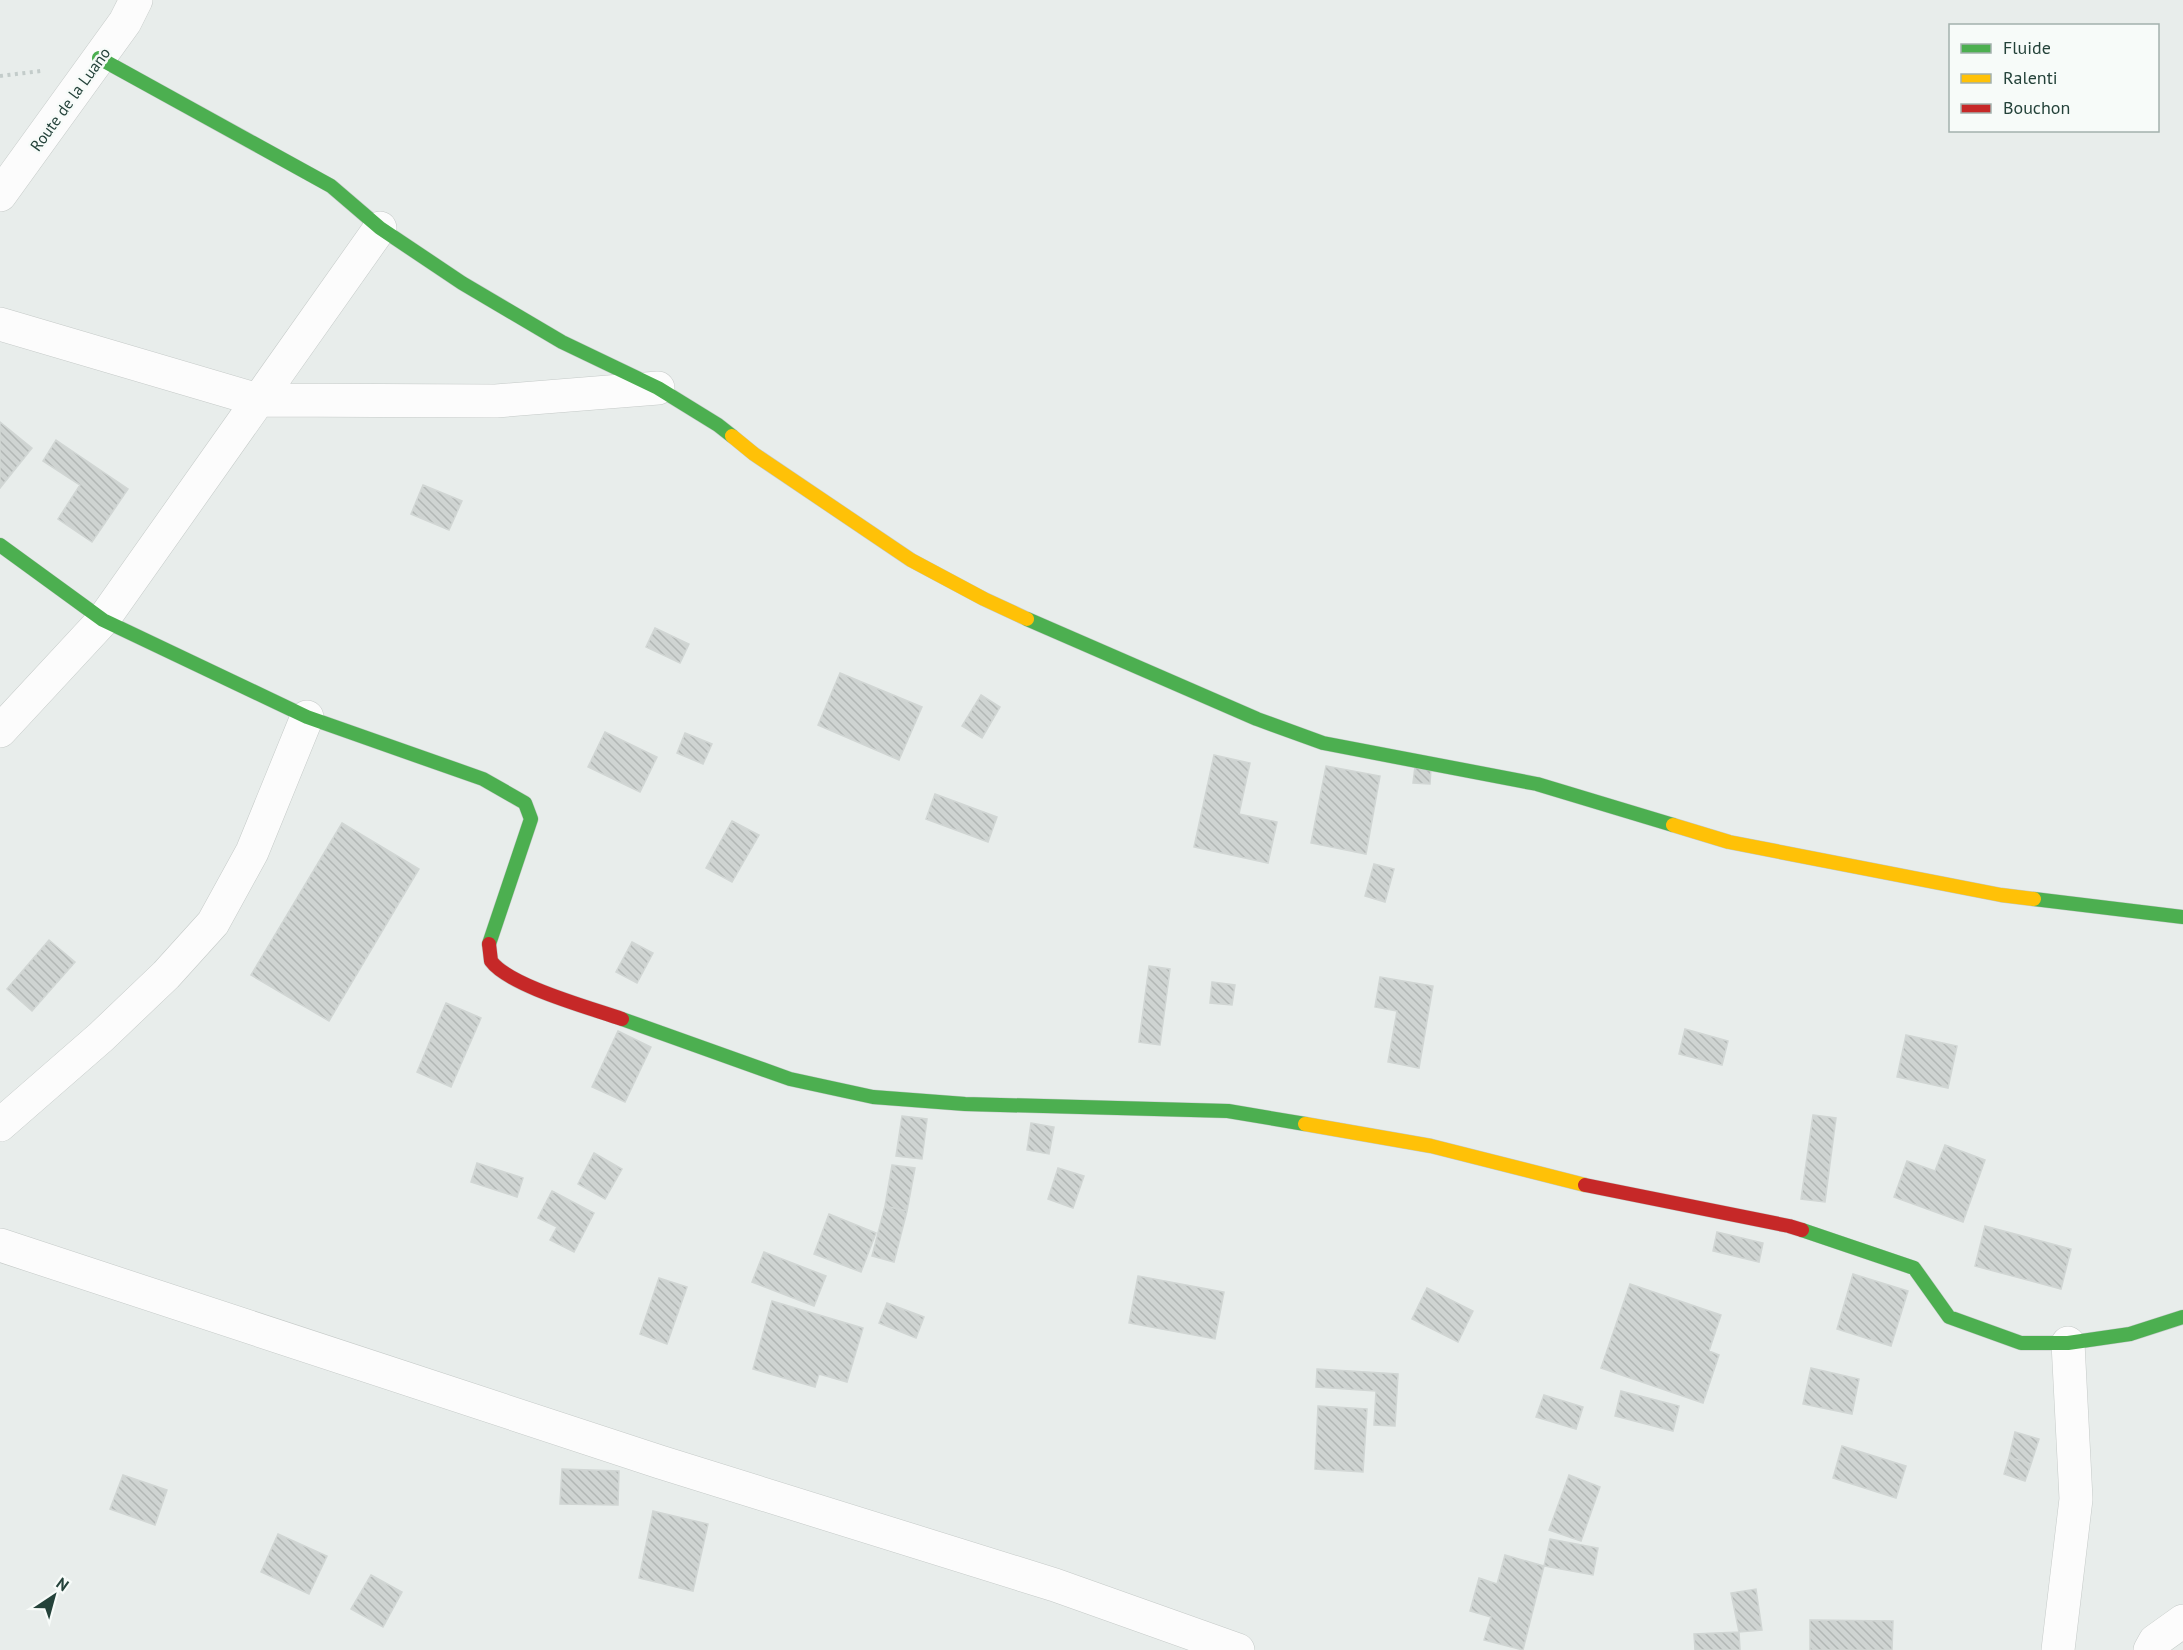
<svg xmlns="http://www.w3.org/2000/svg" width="2183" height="1650" font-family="'PT Sans',sans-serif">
  <defs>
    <pattern id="building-back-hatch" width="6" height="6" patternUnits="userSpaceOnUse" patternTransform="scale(1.5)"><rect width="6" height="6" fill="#cfd4d2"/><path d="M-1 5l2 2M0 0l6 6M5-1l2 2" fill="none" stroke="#b2b7b5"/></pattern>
  </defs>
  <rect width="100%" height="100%" fill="#e8edeb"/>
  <path fill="url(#building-back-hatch)" stroke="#d1d6d4" stroke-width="1.5" d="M0,422L32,448L0,488Z
    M56,440L128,489L92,542L58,519L80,485L43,461Z
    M423,485L462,501L449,530L411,514Z
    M655,628L689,644L680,663L646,647Z
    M840,673L922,707L899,760L818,725Z
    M981,695L1000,707L982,738L962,726Z
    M605,732L657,757L640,792L588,767Z
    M685,733L712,744L703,764L677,753Z
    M1214,755L1250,763L1239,814L1277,822L1268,863L1194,847Z
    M1326,766L1380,776L1366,854L1311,843Z
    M1415,766L1431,768L1430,784L1413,783Z
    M935,794L997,817L988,842L926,819Z
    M732,821L759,835L732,882L706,868Z
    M342,823L419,869L329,1021L251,975Z
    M1374,864L1394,869L1385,902L1365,896Z
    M49,940L75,962L32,1011L7,989Z
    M632,942L653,953L637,983L616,972Z
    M1149,966L1170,969L1160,1045L1139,1042Z
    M1380,977L1433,986L1419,1068L1388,1062L1397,1011L1375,1007Z
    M1212,982L1235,985L1232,1005L1210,1003Z
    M446,1003L481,1018L451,1087L417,1072Z
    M1685,1029L1728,1041L1722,1065L1679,1054Z
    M618,1031L651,1047L625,1102L592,1087Z
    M1906,1035L1957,1046L1948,1088L1897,1077Z
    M1813,1115L1836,1118L1825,1202L1801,1199Z
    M902,1116L927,1119L922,1159L896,1156Z
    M1031,1123L1054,1127L1049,1154L1027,1150Z
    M1945,1145L1985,1160L1963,1222L1894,1197L1907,1161L1935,1171Z
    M594,1153L622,1169L605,1199L578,1184Z
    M477,1163L523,1178L517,1197L471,1182Z
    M892,1165L915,1168L907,1211L885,1206Z
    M1058,1168L1084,1176L1073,1208L1048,1199Z
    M552,1191L594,1213L574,1252L550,1240L557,1227L538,1218Z
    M885,1206L907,1211L894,1262L872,1256Z
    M829,1214L876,1233L861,1272L814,1254Z
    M1985,1226L2071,1249L2061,1289L1975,1266Z
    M1717,1232L1763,1243L1759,1262L1713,1251Z
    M764,1252L826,1276L814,1306L752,1282Z
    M1853,1274L1908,1291L1891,1346L1837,1329Z
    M1138,1276L1224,1292L1215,1339L1129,1323Z
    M659,1278L687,1287L667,1344L640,1334Z
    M1630,1284L1721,1315L1709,1351L1719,1355L1703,1403L1601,1368Z
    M1427,1288L1473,1311L1458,1342L1412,1319Z
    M772,1301L863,1328L847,1382L819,1374L815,1387L753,1369Z
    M887,1303L924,1317L916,1338L879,1323Z
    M1811,1368L1859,1379L1852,1414L1803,1404Z
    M1317,1369L1398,1374L1395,1426L1374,1425L1376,1391L1316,1387Z
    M1621,1391L1679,1406L1673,1431L1615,1416Z
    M1544,1395L1583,1407L1576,1429L1536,1417Z
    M1318,1406L1367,1409L1363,1472L1315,1469Z
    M2015,1432L2039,1439L2031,1464L2009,1457Z
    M1842,1446L1906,1466L1896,1498L1833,1478Z
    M2009,1457L2031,1464L2025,1481L2004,1474Z
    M562,1469L619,1471L618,1505L560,1504Z
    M123,1475L167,1490L155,1525L110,1509Z
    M1569,1475L1600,1487L1581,1541L1549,1530Z
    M653,1511L708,1524L693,1591L639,1578Z
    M278,1534L327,1556L309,1594L261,1572Z
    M1550,1539L1598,1548L1593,1575L1544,1566Z
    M1505,1555L1544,1566L1523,1650L1484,1640L1491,1617L1470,1611L1479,1578L1497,1584Z
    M371,1575L402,1592L383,1627L351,1609Z
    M1756,1589L1762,1630L1739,1632L1731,1593Z
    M1810,1620L1893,1621L1892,1650H1810Z
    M1739,1632L1740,1650H1695L1694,1634Z"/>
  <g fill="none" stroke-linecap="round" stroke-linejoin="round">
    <defs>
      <path id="street" d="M0,195L125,22L136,0
        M0,324L258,400L496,401L658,388
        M0,731L103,620L380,228
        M0,1125L101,1037L166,975L213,923L252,852L307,717
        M0,1245L660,1462L1055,1585L1238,1650
        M2058,1650L2076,1499L2068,1343
        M2150,1650L2155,1641L2183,1621"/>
      <path id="fast" d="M99,58L331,186L380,228L462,283L562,342L658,388L718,425L732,436
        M0,545L103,620L307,717L483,779L525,803L531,819L489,944
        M1027,619L1257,719L1323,743L1537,784L1673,825
        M2034,899L2183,917
        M622,1019L790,1079L873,1097L965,1104L1228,1111L1305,1124
        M1802,1230L1914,1268L1949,1317L2021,1343H2068L2130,1334L2183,1317"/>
      <path id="slow" d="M732,436L754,454L911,560L984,599L1027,619
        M1673,825L1729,842L2001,895L2034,899
        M1305,1124L1431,1146L1585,1185"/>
      <path id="jam" d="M489,944L491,961C509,986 591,1008 622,1019
        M1585,1185L1789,1226L1802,1230"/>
    </defs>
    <use href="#street" stroke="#c5cac8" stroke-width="34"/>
    <use href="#fast" stroke="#c3cbc8" stroke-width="15"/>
    <use href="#slow" stroke="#c3cbc8" stroke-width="15"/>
    <use href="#jam" stroke="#c3cbc8" stroke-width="15"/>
    <path stroke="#c3ccca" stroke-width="4" stroke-dasharray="3 4.5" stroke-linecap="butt" d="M0,76L41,71"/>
    <use href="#street" stroke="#fcfcfc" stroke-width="33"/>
    <use href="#fast" stroke="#4caf50" stroke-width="14"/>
    <use href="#slow" stroke="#ffc107" stroke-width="14"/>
    <use href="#jam" stroke="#c62828" stroke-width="14"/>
  </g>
  <g text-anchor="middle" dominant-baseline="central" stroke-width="5" stroke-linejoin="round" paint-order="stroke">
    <g font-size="16" fill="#24423a" stroke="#f7fbf9">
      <text transform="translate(70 99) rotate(-54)">Route de la Luano</text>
    </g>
  </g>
  <rect x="1949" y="24" width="210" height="108" fill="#f7fbf9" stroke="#a3b1ad" stroke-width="1.5"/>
  <rect x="1961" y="44" width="30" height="9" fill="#4caf50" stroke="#a3b1ad" stroke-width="1.5"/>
  <text x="2003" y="54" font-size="18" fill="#24423a">Fluide</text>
  <rect x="1961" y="74" width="30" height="9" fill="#ffc107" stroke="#a3b1ad" stroke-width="1.5"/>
  <text x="2003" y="84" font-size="18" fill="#24423a">Ralenti</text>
  <rect x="1961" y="104" width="30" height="9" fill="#c62828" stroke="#a3b1ad" stroke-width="1.5"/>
  <text x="2003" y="114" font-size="18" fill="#24423a">Bouchon</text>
  <g transform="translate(54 1596) rotate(36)" stroke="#f7fbf9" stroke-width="4.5" paint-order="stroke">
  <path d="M0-4.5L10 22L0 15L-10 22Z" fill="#24423a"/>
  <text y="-9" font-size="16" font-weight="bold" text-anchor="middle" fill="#24423a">N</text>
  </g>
</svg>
